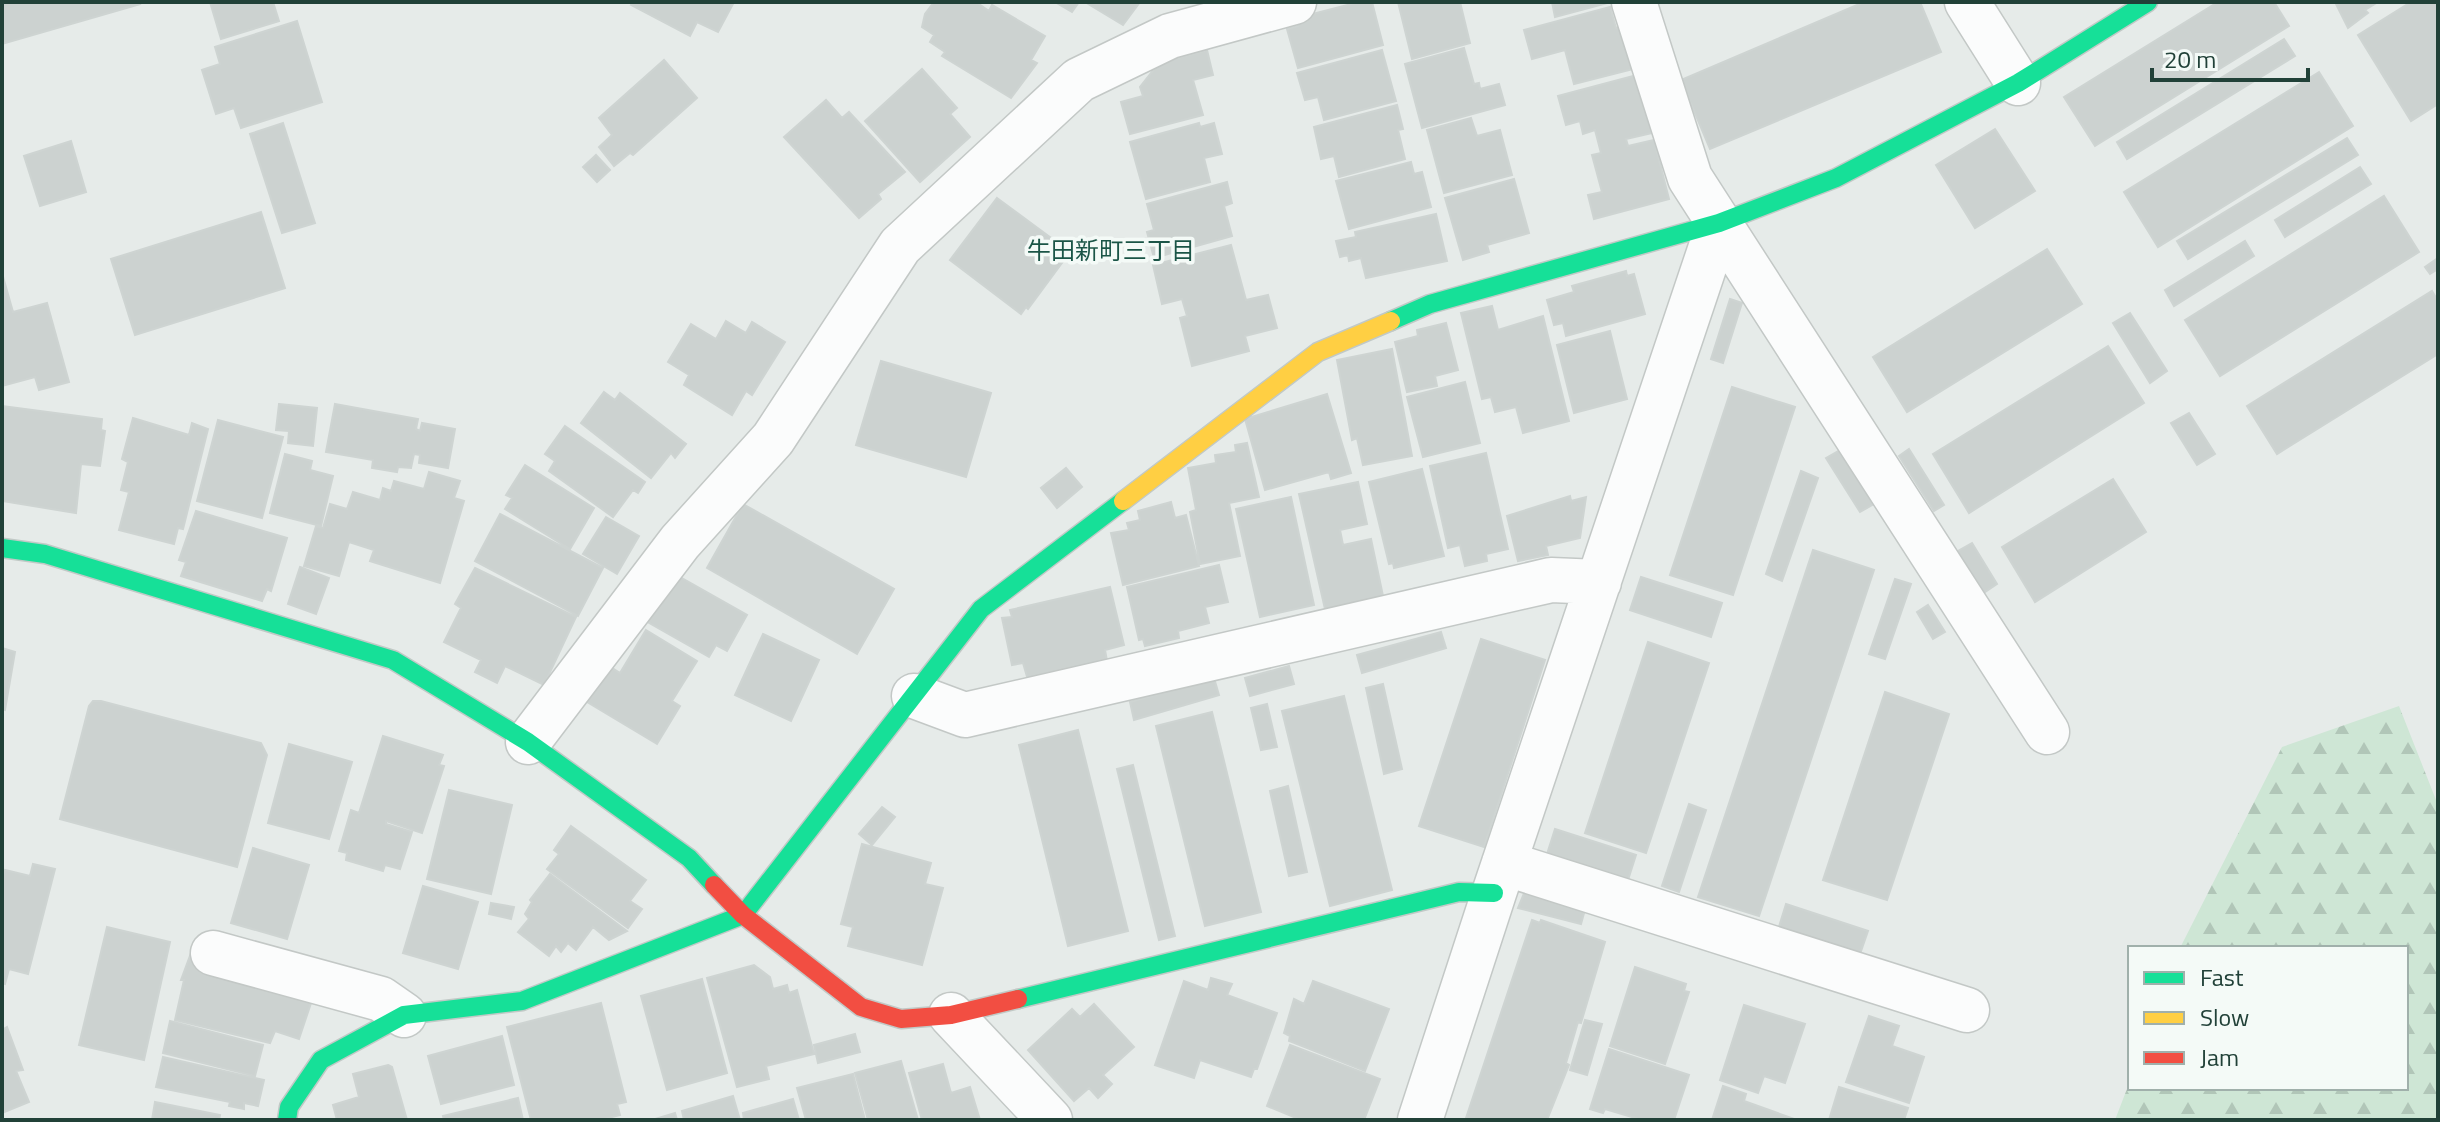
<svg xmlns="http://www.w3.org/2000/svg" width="2440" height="1122" font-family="'Titillium Web','Noto Sans JP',sans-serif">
  <defs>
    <pattern id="forest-firs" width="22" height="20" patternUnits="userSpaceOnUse" patternTransform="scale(2)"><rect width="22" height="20" fill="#cee6d5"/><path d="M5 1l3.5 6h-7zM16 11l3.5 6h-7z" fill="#b1c6b8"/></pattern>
  </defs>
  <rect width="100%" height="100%" fill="#e6ebe9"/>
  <path fill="url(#forest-firs)" d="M2399,706L2438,805V1120H2115L2130,1081V1088H2406V948H2180L2282,747Z"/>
  <path fill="#ccd2d0" stroke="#ced4d2" stroke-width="2" d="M2,2H139L140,4L2,44Z
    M210,2H273L279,21L221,39Z
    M633,2H734L718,32L697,22L690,36L631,5Z
    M934,2H976L989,11L992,5L1045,36L1031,60L1037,63L1011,98L942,56L945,52L930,42L934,35L922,27L925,14Z
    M1055,2H1079L1072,12Z
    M1085,2H1140L1123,25Z
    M1359,2H1372L1383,45L1298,68L1287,29L1298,26L1297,18Z
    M1398,2H1460L1470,43L1412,59Z
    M1552,2H1611L1555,17Z
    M1864,2H1920L1941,52L1710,149L1681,80Z
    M2218,2H2274L2289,26L2095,146L2064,97Z
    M2335,2H2378L2365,10L2368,13L2348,28Z
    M2411,2H2438V104L2411,121L2358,35Z
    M1610,7L1616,28L1622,27L1633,69L1574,84L1565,50L1532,59L1524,30Z
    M297,21L322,102L241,128L234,108L216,114L202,70L220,64L215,47Z
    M2284,39L2295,56L2127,159L2117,142Z
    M1464,48L1474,84L1479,83L1480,89L1499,84L1505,105L1422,128L1405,64Z
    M1207,50L1213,75L1193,80L1203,115L1130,134L1121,102L1143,96L1140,87L1159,63Z
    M1382,50L1396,101L1324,120L1318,97L1305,100L1297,73Z
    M664,60L697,98L633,155L630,153L614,166L599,147L612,135L599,118Z
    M922,69L957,108L950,114L970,137L920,182L865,121Z
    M2319,72L2353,126L2158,247L2124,192Z
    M1637,75L1652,133L1626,139L1628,146L1654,140L1669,199L1594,219L1588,195L1602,192L1592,155L1601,153L1595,130L1583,134L1580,121L1566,125L1558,96Z
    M826,100L842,118L849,112L905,172L878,194L881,199L859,218L784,137Z
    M1397,105L1403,129L1398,130L1405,159L1339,177L1334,156L1321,159L1314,127Z
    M1471,118L1477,136L1500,130L1512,175L1444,193L1427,130Z
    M283,123L315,223L282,233L250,134Z
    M1199,123L1200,127L1214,123L1222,154L1204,158L1210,182L1146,199L1130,142Z
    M1995,129L2035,191L1975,228L1936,165Z
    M2347,138L2358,155L2188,259L2177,241Z
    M71,141L86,192L40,206L24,156Z
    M596,155L610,170L597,182L583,167Z
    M1411,162L1414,174L1422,172L1431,207L1349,229L1336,181Z
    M2360,167L2371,184L2285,237L2275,220Z
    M1514,179L1529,233L1487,245L1489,252L1463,260L1445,198Z
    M1227,182L1232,203L1224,206L1232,236L1154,258L1147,232L1154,230L1147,204Z
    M2384,196L2419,252L2220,376L2185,320Z
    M997,198L1070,252L1028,309L1026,307L1021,314L950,260Z
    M261,212L285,288L135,335L111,259Z
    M1436,214L1447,261L1366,278L1361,258L1349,261L1348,255L1340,257L1336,241L1356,237L1355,232Z
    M2245,241L2254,256L2174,306L2165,290Z
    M1231,245L1246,300L1268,295L1277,328L1245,336L1249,351L1192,366L1180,318L1187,316L1182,299L1162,304L1153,265Z
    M2047,249L2082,304L1907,412L1873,357Z
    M2438,258V269L2430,274L2425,267Z
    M1626,271L1627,276L1634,274L1645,314L1566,336L1563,323L1554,325L1547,300L1574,292L1572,286Z
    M2,273L13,312L47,303L69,382L39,390L35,377L2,386Z
    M2432,291L2438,301V354L2277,454L2247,406Z
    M1730,299L1742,303L1723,363L1711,359Z
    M1492,306L1498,330L1543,316L1569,421L1523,433L1516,407L1495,412L1491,397L1482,399L1461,313Z
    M2130,313L2167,371L2150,383L2113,323Z
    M726,321L746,333L752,322L785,342L752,395L746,391L732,415L684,385L689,375L668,362L691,324L716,339Z
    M1446,323L1458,370L1435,376L1437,386L1407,392L1395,342L1418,336L1417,330Z
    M1610,331L1627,399L1574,413L1557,345Z
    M2108,346L2144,403L1969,513L1933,454Z
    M1392,349L1412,456L1363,465L1357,438L1352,440L1337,360Z
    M881,361L991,393L966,477L856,445Z
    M1465,382L1480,443L1423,457L1407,397Z
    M1732,387L1795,407L1733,595L1670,575Z
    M604,392L615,400L620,393L686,444L675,458L671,453L651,478L581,423Z
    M1327,394L1351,473L1331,479L1329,472L1265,490L1245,419Z
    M279,404L317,408L313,446L288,443L289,431L276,430Z
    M335,404L418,419L416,429L420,431L422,423L455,429L448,468L419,463L420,455L414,454L411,468L398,467L397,472L372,468L373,460L326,452Z
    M2,406L102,419L101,430L105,431L100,466L81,464L76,513L2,501Z
    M2189,413L2215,454L2197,465L2171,423Z
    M133,418L189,435L192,423L208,429L183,529L178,528L174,544L119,530L129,492L121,490L128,462L122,459Z
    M218,420L283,437L262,518L197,501Z
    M565,426L645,482L638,493L633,490L613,517L549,471L555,461L545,454Z
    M1247,443L1259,497L1229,503L1240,556L1200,564L1190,512L1196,510L1188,468L1216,463L1215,455L1236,452L1235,445Z
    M1909,449L1944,505L1934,511L1899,456Z
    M1840,450L1874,504L1860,512L1826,458Z
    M1486,453L1508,549L1486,554L1487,561L1465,566L1460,545L1448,548L1430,466Z
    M285,454L312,461L310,470L333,476L321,526L270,513Z
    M525,465L594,508L570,549L505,509L512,498L506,495Z
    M1066,468L1082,487L1057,508L1041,488Z
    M1422,469L1444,556L1394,568L1393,563L1389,564L1369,482Z
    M1801,471L1818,478L1782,581L1766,574Z
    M429,472L460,481L454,498L464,501L440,583L370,561L374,550L349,542L339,576L304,566L316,526L323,528L330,504L347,509L353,492L380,500L383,488L391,491L394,481L424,489Z
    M2113,479L2146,532L2035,602L2002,547Z
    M1358,482L1367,524L1340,530L1343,545L1371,539L1383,596L1325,609L1299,494Z
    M1570,496L1571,501L1586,497L1580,538L1546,546L1548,555L1518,561L1507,516Z
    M1291,497L1314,605L1260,617L1236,509Z
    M1171,502L1175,518L1186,515L1199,566L1123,585L1111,533L1129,530L1127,523L1140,520L1138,511Z
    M743,504L894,589L857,654L707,568Z
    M196,511L287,538L271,591L267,589L262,601L181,576L186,562L179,560Z
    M500,514L603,568L578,616L475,561Z
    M606,517L639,536L617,574L583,554Z
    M1972,543L1997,584L1982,594L1956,552Z
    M1813,550L1874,570L1759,916L1698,897Z
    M1219,565L1228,602L1205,607L1209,623L1178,631L1179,638L1145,646L1143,639L1139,640L1127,587Z
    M300,567L329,578L316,614L288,604Z
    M475,568L576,617L544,685L505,666L497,683L475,672L481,660L444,642L461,608L455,604Z
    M673,573L747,615L727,651L716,645L709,657L646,621Z
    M1641,577L1722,603L1711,637L1630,610Z
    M1895,579L1911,584L1885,659L1869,654Z
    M1110,587L1124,645L1105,650L1107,661L1028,680L1023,663L1012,665L1002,618L1012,617L1010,610Z
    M1928,605L1945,632L1933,639L1917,612Z
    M646,630L697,661L672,701L680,706L657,744L587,702L609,666L620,673Z
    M1441,632L1446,648L1362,673L1357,655Z
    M763,634L819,660L791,721L735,695Z
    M1481,639L1545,660L1484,847L1419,826Z
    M1648,642L1709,663L1646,853L1585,833Z
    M2,648L15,652L5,710L2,709Z
    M1289,666L1294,684L1250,696L1245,678Z
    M1214,678L1219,695L1134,720L1130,702Z
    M1383,684L1402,769L1384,774L1366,688Z
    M1885,692L1949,714L1887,900L1823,880Z
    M1344,696L1392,890L1330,906L1282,711Z
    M93,701H101L261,743L267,755L237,867L60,819L89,706Z
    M1267,704L1277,747L1261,750L1251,708Z
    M1212,712L1261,912L1205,926L1156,726Z
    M1078,730L1128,931L1068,946L1019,745Z
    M383,736L443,755L439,765L444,766L422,833L386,821V824L412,832L400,869L385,865L383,871L346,860L347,853L339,851L351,810L359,813Z
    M289,744L352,762L329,839L268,823Z
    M1133,765L1175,936L1159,940L1117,769Z
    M1288,786L1307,872L1289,876L1270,791Z
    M449,790L512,805L491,894L427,879Z
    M1689,804L1706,810L1679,892L1662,886Z
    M882,807L895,817L872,845L859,834Z
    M571,826L646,880L630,901L642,909L628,928L547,869L559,854L554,850Z
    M1555,829L1636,855L1628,880L1547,854Z
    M862,844L931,863L925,884L943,888L922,965L848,946L853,927L841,924Z
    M253,848L309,865L287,939L231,923Z
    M33,864L55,869L28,974L9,969L5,984L2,983V877L5,870L30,876Z
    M550,874L627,931L609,940L593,927L576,950L568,943L561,952L556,946L549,956L518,932L529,919L525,914L532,902L530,900Z
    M423,886L478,902L458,969L403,953Z
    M1525,891L1586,906L1581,924L1518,908Z
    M491,903L514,907L511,919L489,914Z
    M1786,904L1868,931L1859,957L1778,930Z
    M1532,920L1540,923L1541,920L1605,942L1581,1023L1578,1022L1566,1063L1569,1065L1547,1120H1469L1466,1118Z
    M107,927L170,942L144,1060L79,1045Z
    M191,953L313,997L299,1039L275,1031L270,1043L175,1020L184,980H181Z
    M754,965L770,977L773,989L787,985L789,993L797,990L814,1054L766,1066L769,1079L737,1087L707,978Z
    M1635,967L1686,984L1684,991L1689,992L1665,1064L1610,1046Z
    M1211,978L1232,984L1227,995L1277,1013L1257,1069H1254L1251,1077L1200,1060L1194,1078L1155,1065L1184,981L1208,990Z
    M702,979L727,1073L667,1090L641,996Z
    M1313,981L1389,1009L1365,1071L1289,1041L1290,1036L1284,1033L1294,999L1304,1004Z
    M601,1003L626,1102L617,1104L620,1115L600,1120H531L507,1027Z
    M1094,1004L1134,1047L1103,1075L1112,1084L1098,1098L1089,1088L1074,1101L1028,1050L1072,1009L1080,1017Z
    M1744,1005L1805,1024L1785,1083L1764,1076L1758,1093L1720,1080Z
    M1869,1016L1899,1026L1892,1046L1924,1057L1909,1103L1846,1082Z
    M1585,1020L1602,1024L1587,1075L1570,1070Z
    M170,1021L263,1045L255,1076L163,1053Z
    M7,1027L23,1070L16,1071L29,1102L2,1113V1030Z
    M855,1034L860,1052L818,1063L814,1045Z
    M502,1036L514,1085L441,1104L428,1056Z
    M1290,1045L1380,1079L1364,1120H1301L1267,1106Z
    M1609,1049L1689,1075L1674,1120H1642L1605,1109L1603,1113L1590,1109Z
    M163,1057L264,1080L258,1106L244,1103V1109L229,1106L230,1102L156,1087Z
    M901,1061L918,1120H868L855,1073Z
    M943,1064L951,1093L970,1087L980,1120H922L909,1073Z
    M388,1065L392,1067L407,1120H337L333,1105L359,1097L353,1074Z
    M853,1074L865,1120H806L797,1088Z
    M1723,1086L1746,1094L1744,1101L1797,1120H1712Z
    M1839,1087L1908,1108L1904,1120H1829Z
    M733,1096L740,1120H684L682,1111Z
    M518,1098L523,1120H444L443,1116Z
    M793,1099L799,1120H744L743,1113Z
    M155,1102L220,1115L219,1120H152Z
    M675,1113L677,1120H652Z"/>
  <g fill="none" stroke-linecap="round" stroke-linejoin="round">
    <defs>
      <path id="street" d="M1634,2L1690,178L2047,732
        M1967,2L2018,83
        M914,696L965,715L1551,580L1599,582
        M528,742L680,542L773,439L900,246L1079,80L1170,36L1294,2
        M1504,863L1967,1010
        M213,953L381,999L404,1015
        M951,1015L1050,1120
        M1420,1120L1494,893L1719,223"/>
      <path id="fast" d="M1391,321L1430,304L1719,223L1836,178L2018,83L2148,2
        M2,548L45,554L393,660L528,742L689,858L714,885
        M1018,999L1459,892L1494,893
        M287,1120L289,1107L321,1060L404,1015L522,1001L743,915L981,609L1123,501"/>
      <path id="slow" d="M1123,501L1318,352L1391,321"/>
      <path id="jam" d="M714,885L743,915L861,1007L901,1019L951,1015L1018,999"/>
    </defs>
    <use href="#street" stroke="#c3c8c6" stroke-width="47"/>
    <use href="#fast" stroke="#c1c9c6" stroke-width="21"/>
    <use href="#slow" stroke="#c1c9c6" stroke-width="21"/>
    <use href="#jam" stroke="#c1c9c6" stroke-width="21"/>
    <use href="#street" stroke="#fbfcfc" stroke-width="44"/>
    <use href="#fast" stroke="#16e098" stroke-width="18"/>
    <use href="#slow" stroke="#ffcf43" stroke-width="18"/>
    <use href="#jam" stroke="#f24e42" stroke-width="18"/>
  </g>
  <g text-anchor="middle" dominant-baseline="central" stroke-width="7" stroke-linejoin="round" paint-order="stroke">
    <g font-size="24" fill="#1b5547" stroke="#f4faf7">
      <text x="1111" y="250">牛田新町三丁目</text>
    </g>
  </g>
  <rect width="2440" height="1122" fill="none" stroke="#214138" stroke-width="8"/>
  <rect x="2128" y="946" width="280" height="144" fill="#f4faf7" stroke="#a0b0ab" stroke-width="2"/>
  <rect x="2144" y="972" width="40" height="12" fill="#16e098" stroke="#a0b0ab" stroke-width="2"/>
  <text x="2200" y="986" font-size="24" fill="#214138">Fast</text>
  <rect x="2144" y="1012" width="40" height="12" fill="#ffcf43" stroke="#a0b0ab" stroke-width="2"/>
  <text x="2200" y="1026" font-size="24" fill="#214138">Slow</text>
  <rect x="2144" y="1052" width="40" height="12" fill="#f24e42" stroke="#a0b0ab" stroke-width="2"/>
  <text x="2200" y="1066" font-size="24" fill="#214138">Jam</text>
  <path d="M2152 68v12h156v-12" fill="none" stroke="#214138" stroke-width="4"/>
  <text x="2164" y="68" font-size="24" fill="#214138" stroke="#f4faf7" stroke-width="6" paint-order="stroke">20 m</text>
</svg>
